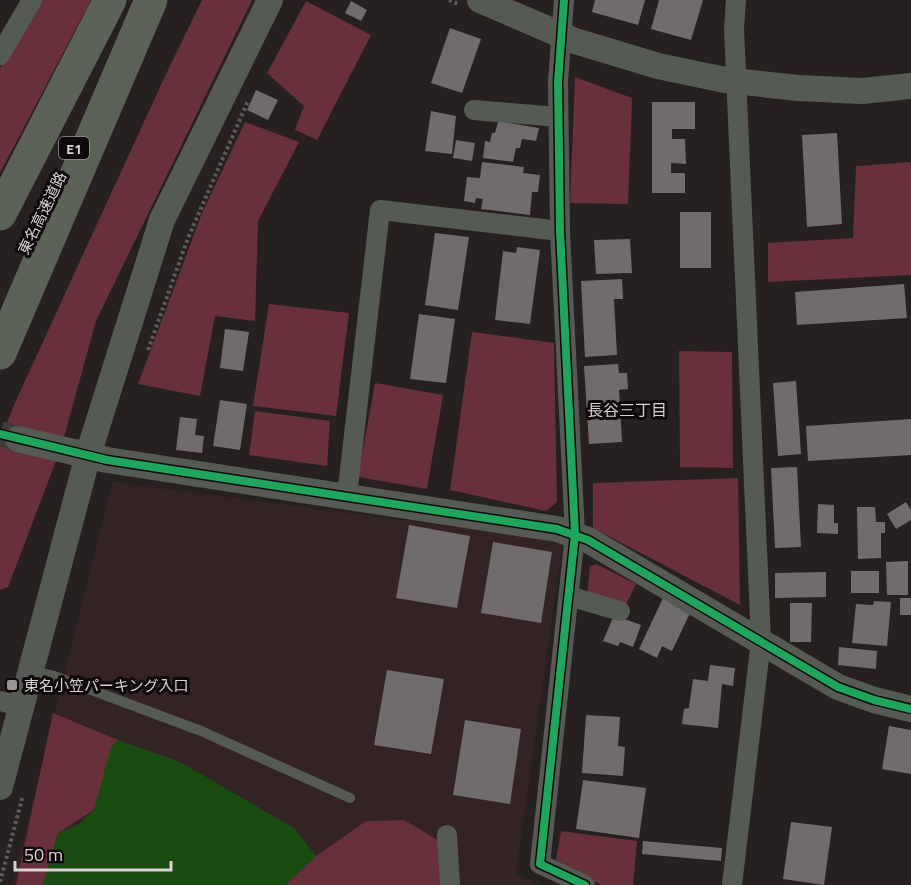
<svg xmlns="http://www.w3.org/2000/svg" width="911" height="885" font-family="'Titillium Web','Noto Sans JP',sans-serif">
  <rect width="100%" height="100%" fill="#262021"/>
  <path fill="#332325" d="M112,482L563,541L516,873L539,885H12Z"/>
  <path fill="#67303a" d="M32,0H91L0,173V68Z
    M202,0H252L96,321L61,448L8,587L0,590V439L18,396L166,74Z
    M306,1L371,35L317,140L295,130L304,106L267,73Z
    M575,77L632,98L628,204L570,203Z
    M245,122L299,142L258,221L255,321L215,316L200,396L138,384L202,213Z
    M911,162V275L768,282V243L853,238L856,166Z
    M269,304L349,313L336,416L253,406Z
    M472,332L554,343L557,502L546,511L450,490Z
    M679,351L732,352L733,468L680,467Z
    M375,383L443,395L427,489L358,477Z
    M255,411L330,421L327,466L249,455Z
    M738,478L740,605L593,528V483Z
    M596,564L636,584L626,605L587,594L590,566Z
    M53,713L118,740L94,810L58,833L43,885H16Z
    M404,820L446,845L448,885H285L316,856L366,821Z
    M561,831L637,841L633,885H601L556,860Z"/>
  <path fill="#1a4c11" d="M118,740L180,762L294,828L316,856L285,885H43L58,833L79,824L94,810L111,747Z"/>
  <path fill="#706b6c" d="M595,0H645L638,25L592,12Z
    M659,0H703L691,40L651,29Z
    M351,1L367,10L361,21L345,13Z
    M450,28L481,39L462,93L431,83Z
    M256,90L278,100L268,120L247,110Z
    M652,102H695V129H672V139H685L686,164L671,163V173H685V193H652Z
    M431,111L456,116L452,154L425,151Z
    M498,121L539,128L536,141L522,139L520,148H516L513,162L483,158L485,141L490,142L492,133H495Z
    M837,133L842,224L807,227L802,135Z
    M456,140L475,143L472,161L453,158Z
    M482,162L524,167L523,173L540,175L538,192H532L530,215L481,209L483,199L476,198L475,203L464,201L467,177L480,178Z
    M680,212H711V268H680Z
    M435,233L469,237L458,310L425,305Z
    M630,239L632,273L596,274L594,240Z
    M517,247L540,250L530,324L495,320L503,251L516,253Z
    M622,279L623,299H614L617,355L585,357L581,281Z
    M904,284L907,318L797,325L795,292Z
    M419,314L455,319L446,383L410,379Z
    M225,329L249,332L243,371L220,368Z
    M618,364L619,373H627L628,389L619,390L622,442L589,444L584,366Z
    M796,381L801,454L778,456L773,383Z
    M220,400L247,404L240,450L213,446Z
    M180,417L197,419L195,435L204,436L202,453L176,450Z
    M911,419V455L808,461L806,426Z
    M797,467L801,547L775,548L771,468Z
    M906,502L911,510V520L896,529L887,514Z
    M818,504L834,505V523H838V534L817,533Z
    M857,507H875L876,522H885V533H881V558L858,559Z
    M409,525L470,536L457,608L396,598Z
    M493,542L552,552L541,623L481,613Z
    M908,561V595H887L886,562Z
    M851,571H879V593H851Z
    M826,572V597L775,598V573Z
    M663,598L691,611L672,651L662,646L657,658L639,649Z
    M900,598H911V615H900Z
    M874,601L891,602L887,646L852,643L856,604L873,605Z
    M790,603H812L811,642H790Z
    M614,615L641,625L633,647L620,642L618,646L603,641Z
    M839,647L877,651L876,669L838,665Z
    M710,665L735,668L733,686L722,684L718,728L682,724L684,709L689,708L693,679L708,681Z
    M387,670L444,679L431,754L374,745Z
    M586,715L620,717L618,746L625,747L623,776L582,773Z
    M465,720L521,729L510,804L453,795Z
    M889,726L911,730V774L882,769Z
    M583,780L646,788L639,838L576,829Z
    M791,822L832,827L824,885L783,879Z
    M643,841L722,848L721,861L642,854Z"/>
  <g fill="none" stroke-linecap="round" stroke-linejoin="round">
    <path stroke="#413a3b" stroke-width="26" stroke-dasharray="26 13" stroke-linecap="butt" d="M0,434L18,439"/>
    <path stroke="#5b5d58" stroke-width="4" stroke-dasharray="3 3" stroke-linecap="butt" d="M449,0L458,4
      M148,350L188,238L248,101
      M0,882L23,795"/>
    <path stroke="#555b53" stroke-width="10" d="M32,671L54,676L201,731L350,798"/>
    <path stroke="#555b53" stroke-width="20" d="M564,0L558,82L560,231L575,534L540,864L585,885
      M0,55L32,0
      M474,110L558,117
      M347,496L380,210L560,231
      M569,596L620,611
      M0,701L22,707
      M447,835L450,885
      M732,885L761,641L734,29L736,0"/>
    <path stroke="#555b53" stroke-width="26" d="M18,439L107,460L557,529L588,540L838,687L874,700L911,709
      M0,787L88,455L162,220L270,0"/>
    <path stroke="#5d6258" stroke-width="33" d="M0,214L110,0
      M0,353L151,0"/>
    <path stroke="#555b53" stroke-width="26" d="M480,0L575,41L658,66L725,80L798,88L862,91L911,86"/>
    <defs>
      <path id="cycleway" d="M564,0L558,82L560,231L575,534L540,864L585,885
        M0,434L107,460L557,529L588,540L838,687L874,700L911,709"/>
    </defs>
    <use href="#cycleway" stroke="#0e090a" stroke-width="11"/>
    <use href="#cycleway" stroke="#20a55d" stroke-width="8"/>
  </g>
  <rect fill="#9a9293" stroke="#0e090a" stroke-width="2" x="6" y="679" width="12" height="12" rx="3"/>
  <g text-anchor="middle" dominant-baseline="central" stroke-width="6" stroke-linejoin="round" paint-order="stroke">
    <rect fill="#0e090a" stroke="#9b9495" stroke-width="1.5" x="59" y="137" width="30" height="22" rx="4.5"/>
    <g font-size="14" font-weight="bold" fill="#d8d0d1">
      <text x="74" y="148">E1</text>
    </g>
    <g font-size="15" fill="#d8d0d1" stroke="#0e090a">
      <text transform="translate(42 213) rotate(-64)">東名高速道路</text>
    </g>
    <g font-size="15" fill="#d8d0d1" stroke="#0e090a" text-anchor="start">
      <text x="24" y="685">東名小笠パーキング入口</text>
    </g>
    <g font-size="16" fill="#d8d0d1" stroke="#0e090a">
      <text x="627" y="410">長谷三丁目</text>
    </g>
  </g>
  <path d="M15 861v9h156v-9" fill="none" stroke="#d8d0d1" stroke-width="3"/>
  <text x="24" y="861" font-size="18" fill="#d8d0d1" stroke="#0e090a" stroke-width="4.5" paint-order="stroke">50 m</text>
</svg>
